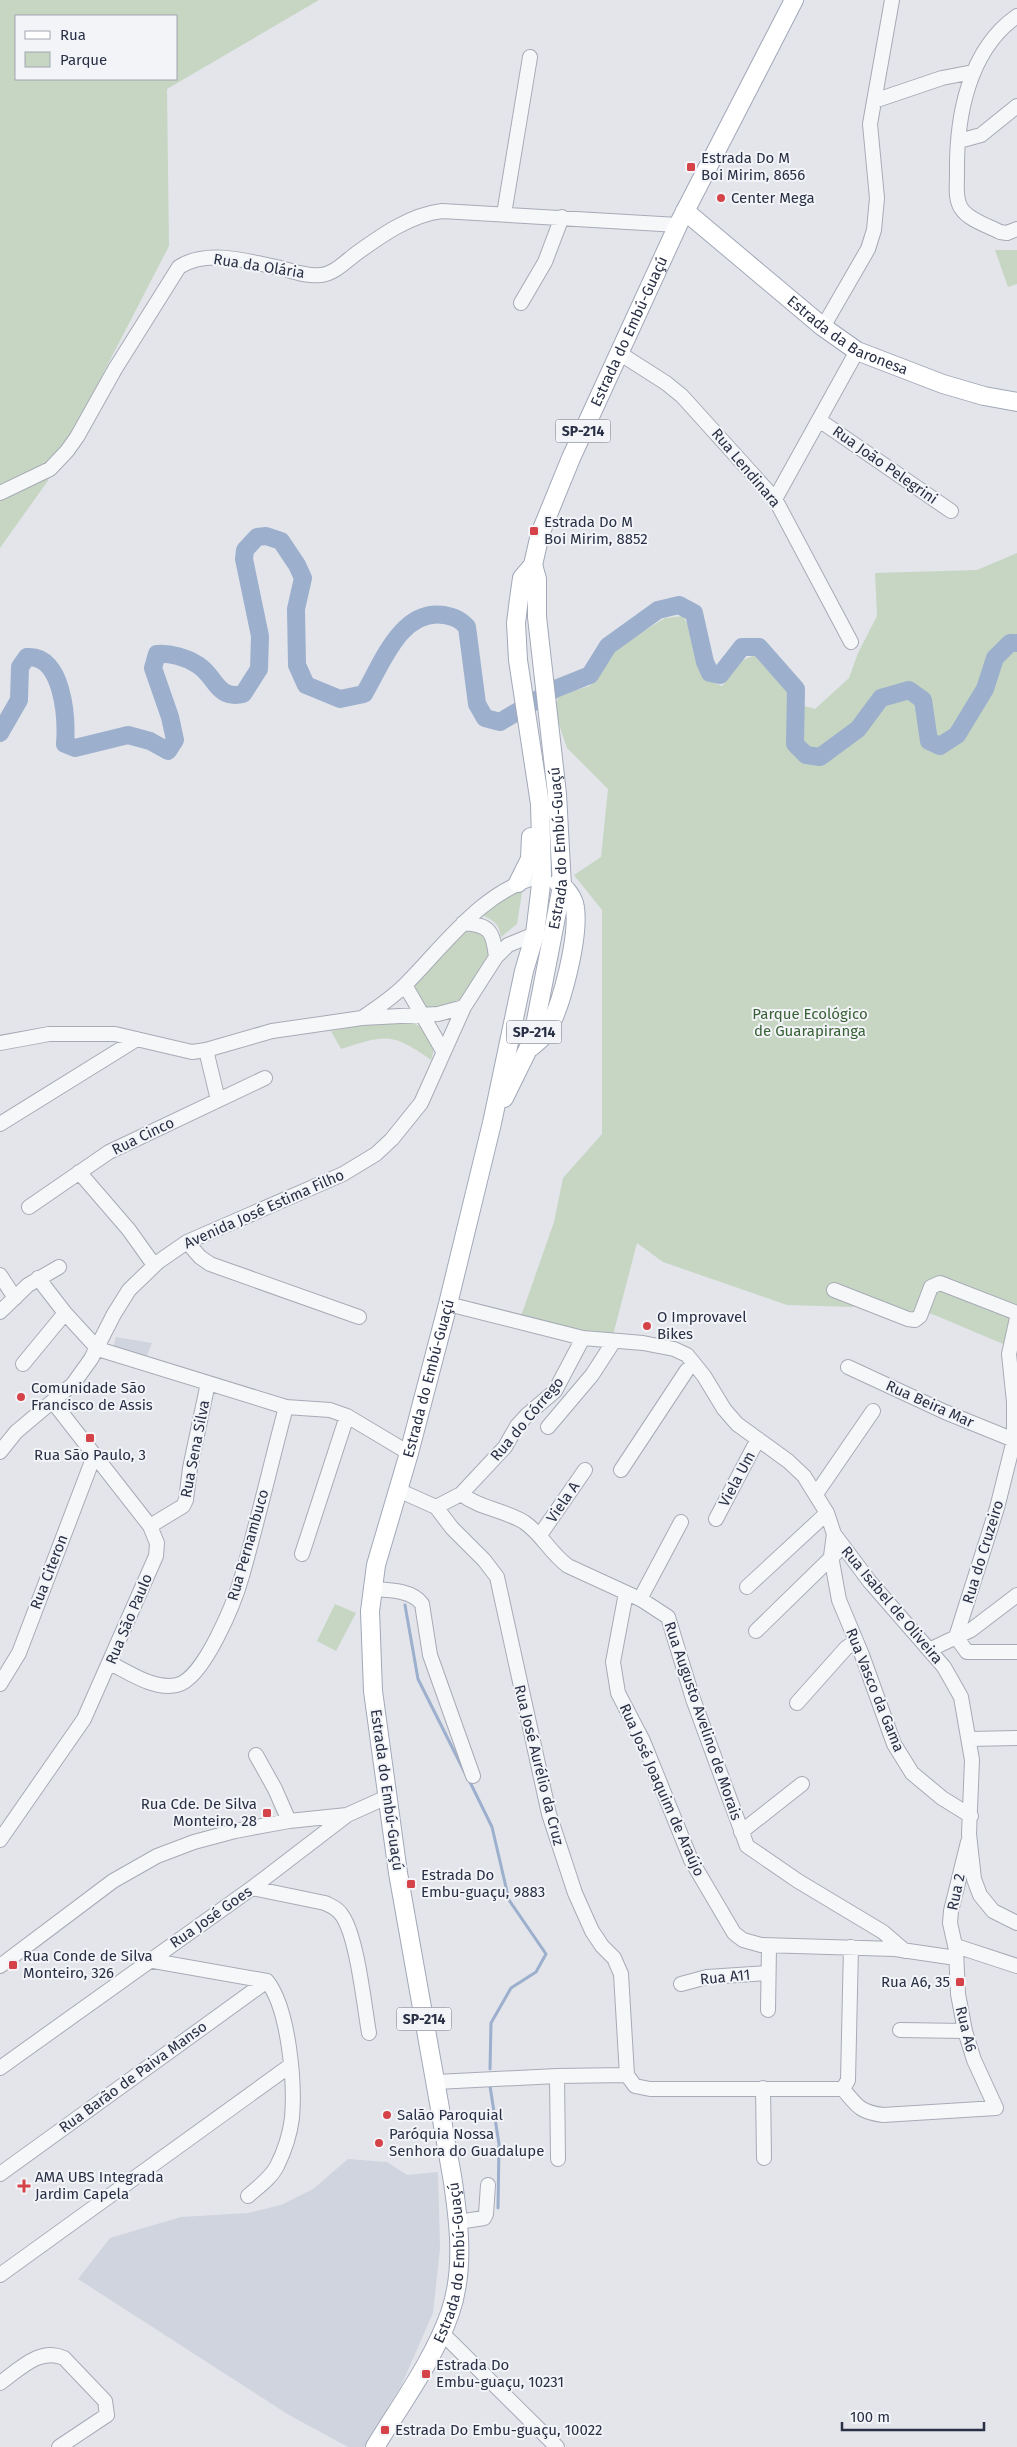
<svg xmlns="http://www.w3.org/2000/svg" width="1017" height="2447" font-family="'Fira Sans',sans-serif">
  <rect width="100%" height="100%" fill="#e3e5eb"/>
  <path fill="#d0d4de" d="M116,1337L152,1343L147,1356L113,1348Z
    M348,2159L387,2162L407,2175L438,2172L440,2248L433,2313L401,2386L364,2447H348L289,2415L78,2279L110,2238L181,2217L248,2213L281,2205L313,2189Z"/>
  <path fill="#c6d6c3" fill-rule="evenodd" d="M0,0H319L167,89L169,246L47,482L0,548ZM16,16H176V79H16Z
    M995,250H1017V284L1008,287Z
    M1017,553V1321L1008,1346L932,1314L864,1304L852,1307L787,1305L663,1262L637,1243L612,1339L520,1319L554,1222L563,1178L602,1134V910L574,875L601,857L608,789L567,748L554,710L559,695L590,686L612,651L665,618L683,616C685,621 689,625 691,630C700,656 691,674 722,686L743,660L755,655L782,679L794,703L815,709L849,678L858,653L877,616L875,573L977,570Z
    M523,887L517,924L501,937C499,924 495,921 482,915Z
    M461,926L481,927L494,958L465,1004L423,1014L405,985Z
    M395,1019C419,1023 441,1031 431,1060C391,1032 387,1035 341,1049L331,1031Z
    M335,1604L356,1613L336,1651L317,1641Z"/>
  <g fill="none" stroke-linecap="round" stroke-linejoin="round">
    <path stroke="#9cafcd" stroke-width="3" d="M405,1605L418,1679L465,1773
      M468,1778L492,1827L509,1900L546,1954L536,1972L511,1988L491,2023L490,2069
      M490,2086L499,2144L498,2208"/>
    <path stroke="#9cafcd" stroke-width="18" d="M0,733L19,700L20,667L27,657C63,654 67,718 65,744L75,748L128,735L150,741L168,751L175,740L170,717L153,668L157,654C170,653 186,657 198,665C216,676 216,700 243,694L259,669L260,636L244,559L245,550L257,537L266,536L281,541L297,565L303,578L296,609L297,665L306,685L340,699L364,694C382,664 401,608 444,615C454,617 460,619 467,627L477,704L485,718L500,722L555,689L590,675L608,646L658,610L679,605L694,613L705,662L710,673L720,675L742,647H759L796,689L795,744L806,755L820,757L858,729L881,698L909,690L923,700L929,741L940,746L957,735L985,689L995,658L1010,643H1017"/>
    <defs>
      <path id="minor" d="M1017,16C968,50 956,118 957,175C957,185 955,199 961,208C968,220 989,226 1000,232L1007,233L1017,229
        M874,101L942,78L973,72
        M959,141L981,135L1017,106
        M504,214L530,57
        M521,303L545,262L562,217
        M823,327L868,249L874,230L877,198L870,124L892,0
        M619,353L666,383L682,396L775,499L851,642
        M819,420L951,511
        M0,493L50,469L67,451L77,437L115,369L179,267C206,249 247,261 276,267C291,270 305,277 321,275C334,274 346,261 357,253C382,235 410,215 442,211L678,225
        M775,499L857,351
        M463,923C490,925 493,931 496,957
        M405,985L443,1051
        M362,1018C377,1008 392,998 405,985C444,946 484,888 542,876
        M0,1043L49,1034H115L192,1052L206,1050L272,1031L362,1018L438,1014L464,1007
        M206,1050L218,1100
        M0,1124L137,1039
        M79,1172L129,1230L154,1265
        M29,1207L109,1152L265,1078
        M187,1242L200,1257L210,1264L359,1317
        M0,1275L15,1298
        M38,1278L65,1313L98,1349L286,1407L330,1410L347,1416L409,1453
        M834,1290L908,1319L915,1320L920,1316L931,1287L940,1283L1017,1313
        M448,1304L583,1338L643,1343L674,1349L687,1355L704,1376L724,1409L737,1424L788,1461L804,1476L827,1513L834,1534L870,1582L944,1667L961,1697L972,1760L969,1834L974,1879L980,1895L993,1911L1017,1923
        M0,1312L28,1285L59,1267
        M1017,1318L1009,1354L1014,1402V1440L997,1508L956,1637L967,1652H1017
        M23,1364L65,1313
        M848,1367L945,1412L1014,1440
        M548,1427L592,1375L614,1341
        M0,1452L16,1432L73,1384L91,1359L114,1314L129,1290L158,1262L187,1242L343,1174L376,1154L392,1139L421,1103L464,1007L496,957L508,945L535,934
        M621,1470L687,1370
        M398,1490L436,1507L452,1528L484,1560L497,1577L549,1814L575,1893L592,1931L602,1946L614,1958L621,1974L627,2075
        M461,1494C479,1508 504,1510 524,1522C542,1534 550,1553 568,1566L642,1600L668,1617L693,1699L747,1846L798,1881L883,1932L905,1951
        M816,1494L873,1411
        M436,1507L461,1494L505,1447L517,1426L528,1414L555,1391L583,1338
        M716,1519L758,1439
        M150,1526L183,1506L186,1500L190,1468L208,1383
        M834,1534L831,1556L839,1600L862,1655L894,1744L912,1773L942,1798L971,1816
        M540,1535L585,1470
        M302,1554L347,1416
        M747,1587L827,1513
        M372,1589C389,1590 412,1590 422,1604L430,1655L473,1776
        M626,1593L613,1662L618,1693L643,1741L691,1860L734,1933L743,1940L761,1945L895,1949L956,1958
        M640,1599L681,1522
        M756,1631L836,1553
        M929,1650L971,1630L1017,1595
        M110,1663C130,1673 154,1690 177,1685C204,1679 235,1601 242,1576C258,1520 271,1463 286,1407
        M0,1684L19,1653L94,1456
        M797,1703L846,1648L856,1641
        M970,1739L1017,1738
        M256,1755L275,1789L289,1821
        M741,1832L802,1784
        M0,1840L84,1719L156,1556L157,1543L150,1526L53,1402
        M252,1888L325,1903C331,1906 337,1908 341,1914C357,1934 364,2005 369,2033
        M956,1946L1017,1966
        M148,1960L267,1981C289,2009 295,2083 292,2118C290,2134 284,2152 277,2166C271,2178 258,2187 248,2196
        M0,1966L113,1881L157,1856L194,1842L235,1831L289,1821L347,1815L387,1797
        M681,1984L707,1977L768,1973
        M768,2010L769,1946
        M900,2030L965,2031
        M0,2068L252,1888L346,1816
        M557,2076L558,2159
        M436,2082L557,2076L627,2075L635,2086L650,2089H843L848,2080L851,1947
        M763,2088L764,2158
        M843,2089C857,2106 860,2112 883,2115L996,2108L974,2060L965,2031L958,1994L956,1950L950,1923L951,1911L968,1842
        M0,2174L267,1981
        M458,2222L484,2218L486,2214L488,2185
        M0,2275L291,2065
        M442,2333L557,2447
        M0,2383C19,2370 39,2347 64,2358L105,2401L107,2415L59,2447"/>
      <g id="major">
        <path id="s1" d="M685,211L823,327L857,351L943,384L984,396L1017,402"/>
        <path d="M518,883L530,859L531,837"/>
        <path d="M531,1047C537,1042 543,1038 547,1031C562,1006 579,937 575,908C574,898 566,888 558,883"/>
        <path id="s2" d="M504,1098L532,1041L562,886L557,794L537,617V579L533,565"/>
        <path id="s3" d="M375,2447C401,2404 433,2361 450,2313C465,2270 459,2221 452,2176L398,1873L373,1691L370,1611L376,1565L409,1453L448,1304L492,1123L524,971L535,934L542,876L540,804L518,660L516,623L519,599L522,578L533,565L540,534L571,458L678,225L794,0"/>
      </g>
    </defs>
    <use href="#minor" stroke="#a7abb6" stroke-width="16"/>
    <use href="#major" stroke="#a1a8b8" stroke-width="20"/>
    <use href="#minor" stroke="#f6f7f9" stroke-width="14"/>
    <use href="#major" stroke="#fff" stroke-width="18"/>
  </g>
  <g fill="#d54349" stroke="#f3f4f8" stroke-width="2">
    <rect x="686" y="162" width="10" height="10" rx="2.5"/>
    <circle cx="721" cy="198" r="5"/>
    <rect x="529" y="526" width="10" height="10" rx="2.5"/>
    <circle cx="647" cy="1326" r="5"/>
    <circle cx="21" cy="1397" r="5"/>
    <rect x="85" y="1433" width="10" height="10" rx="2.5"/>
    <rect x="262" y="1808" width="10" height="10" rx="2.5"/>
    <rect x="406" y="1879" width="10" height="10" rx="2.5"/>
    <rect x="8" y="1960" width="10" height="10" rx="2.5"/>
    <rect x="955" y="1977" width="10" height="10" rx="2.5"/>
    <circle cx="387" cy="2115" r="5"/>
    <circle cx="379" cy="2143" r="5"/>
    <path d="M21.5 2178.5h5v5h5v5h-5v5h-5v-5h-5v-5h5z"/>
    <rect x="421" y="2369" width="10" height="10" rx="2.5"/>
    <rect x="380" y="2425" width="10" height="10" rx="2.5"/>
  </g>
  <g text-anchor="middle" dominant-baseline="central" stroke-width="4" stroke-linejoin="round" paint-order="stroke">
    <g fill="#f3f4f8" stroke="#666b7b" stroke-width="1">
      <rect x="555.5" y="419.5" width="55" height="23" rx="4"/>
      <rect x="506.5" y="1020.5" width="55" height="23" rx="4"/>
      <rect x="396.5" y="2007.5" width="55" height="23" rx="4"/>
    </g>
    <g font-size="14" font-weight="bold" fill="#293045">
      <text x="583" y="431">SP-214</text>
      <text x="534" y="1032">SP-214</text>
      <text x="424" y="2019">SP-214</text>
    </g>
    <g font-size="15" fill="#293045" stroke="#f3f4f8" text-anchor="start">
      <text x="701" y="158">Estrada Do M<tspan x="701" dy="17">Boi Mirim, 8656</tspan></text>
      <text x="731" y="198">Center Mega</text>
      <text x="544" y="522">Estrada Do M<tspan x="544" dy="17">Boi Mirim, 8852</tspan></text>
      <text x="657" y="1317">O Improvavel<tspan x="657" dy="17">Bikes</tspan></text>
      <text x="31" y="1388">Comunidade São<tspan x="31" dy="17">Francisco de Assis</tspan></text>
      <text x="90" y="1455" text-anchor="middle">Rua São Paulo, 3</text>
      <text x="257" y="1804" text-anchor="end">Rua Cde. De Silva<tspan x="257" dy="17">Monteiro, 28</tspan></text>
      <text x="421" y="1875">Estrada Do<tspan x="421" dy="17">Embu-guaçu, 9883</tspan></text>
      <text x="23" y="1956">Rua Conde de Silva<tspan x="23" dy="17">Monteiro, 326</tspan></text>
      <text x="950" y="1982" text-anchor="end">Rua A6, 35</text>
      <text x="397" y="2115">Salão Paroquial</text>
      <text x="389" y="2134">Paróquia Nossa<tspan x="389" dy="17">Senhora do Guadalupe</tspan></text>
      <text x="35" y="2177">AMA UBS Integrada<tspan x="35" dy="17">Jardim Capela</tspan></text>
      <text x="436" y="2365">Estrada Do<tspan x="436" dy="17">Embu-guaçu, 10231</tspan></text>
      <text x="395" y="2430">Estrada Do Embu-guaçu, 10022</text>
    </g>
    <g font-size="15" fill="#293045" stroke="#f3f4f8">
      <text transform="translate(259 266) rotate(9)">Rua da Olária</text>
      <text stroke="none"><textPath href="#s3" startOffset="2190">Estrada do Embú-Guaçú</textPath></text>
      <text stroke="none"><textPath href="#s1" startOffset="206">Estrada da Baronesa</textPath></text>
      <text transform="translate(885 465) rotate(35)">Rua João Pelegrini</text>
      <text transform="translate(746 468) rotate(50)">Rua Lendinara</text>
      <text stroke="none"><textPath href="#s2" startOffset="259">Estrada do Embú-Guaçú</textPath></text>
      <text transform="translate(143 1136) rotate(-26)">Rua Cinco</text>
      <text transform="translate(264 1209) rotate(-24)">Avenida José Estima Filho</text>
      <text stroke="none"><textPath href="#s3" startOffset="1104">Estrada do Embú-Guaçú</textPath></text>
      <text transform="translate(930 1404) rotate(24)">Rua Beira Mar</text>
      <text transform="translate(527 1419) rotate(-50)">Rua do Córrego</text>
      <text transform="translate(195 1449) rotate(-79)">Rua Sena Silva</text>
      <text transform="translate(737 1479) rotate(-62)">Viela Um</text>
      <text transform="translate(563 1502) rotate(-56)">Viela A</text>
      <text transform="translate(248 1545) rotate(-74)">Rua Pernambuco</text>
      <text transform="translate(983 1552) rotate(-73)">Rua do Cruzeiro</text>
      <text transform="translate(49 1572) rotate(-69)">Rua Citeron</text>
      <text transform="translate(892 1605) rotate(50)">Rua Isabel de Oliveira</text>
      <text transform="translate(129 1619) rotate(-67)">Rua São Paulo</text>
      <text transform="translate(875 1690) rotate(68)">Rua Vasco da Gama</text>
      <text transform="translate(703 1721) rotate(71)">Rua Augusto Avelino de Morais</text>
      <text transform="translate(539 1765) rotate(76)">Rua José Aurélio da Cruz</text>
      <text transform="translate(387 1790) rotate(82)">Estrada do Embú-Guaçú</text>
      <text transform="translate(662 1790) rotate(66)">Rua José Joaquim de Araújo</text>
      <text transform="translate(956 1892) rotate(-78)">Rua 2</text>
      <text transform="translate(211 1917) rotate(-35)">Rua José Goes</text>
      <text transform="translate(725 1977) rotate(-6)">Rua A11</text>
      <text transform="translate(966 2029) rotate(76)">Rua A6</text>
      <text transform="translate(133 2077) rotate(-36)">Rua Barão de Paiva Manso</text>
      <text stroke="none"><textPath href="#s3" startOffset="204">Estrada do Embú-Guaçú</textPath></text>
    </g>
    <g font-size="15" fill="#396136" stroke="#f3f4f8">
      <text x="810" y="1014">Parque Ecológico<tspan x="810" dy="17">de Guarapiranga</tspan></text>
    </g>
  </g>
  <rect x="15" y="15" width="162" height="65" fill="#f3f4f8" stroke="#a2a6b0"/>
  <rect x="25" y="31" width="25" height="8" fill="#ffffff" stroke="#a2a6b0"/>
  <text x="60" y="40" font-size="15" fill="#293045">Rua</text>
  <rect x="25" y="52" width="25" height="15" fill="#c6d6c3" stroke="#a2a6b0"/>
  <text x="60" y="65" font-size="15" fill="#293045">Parque</text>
  <path d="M842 2422v8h142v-8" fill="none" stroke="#293045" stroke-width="2.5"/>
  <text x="850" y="2422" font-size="15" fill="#293045" stroke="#f3f4f8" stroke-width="4" paint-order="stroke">100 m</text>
</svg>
